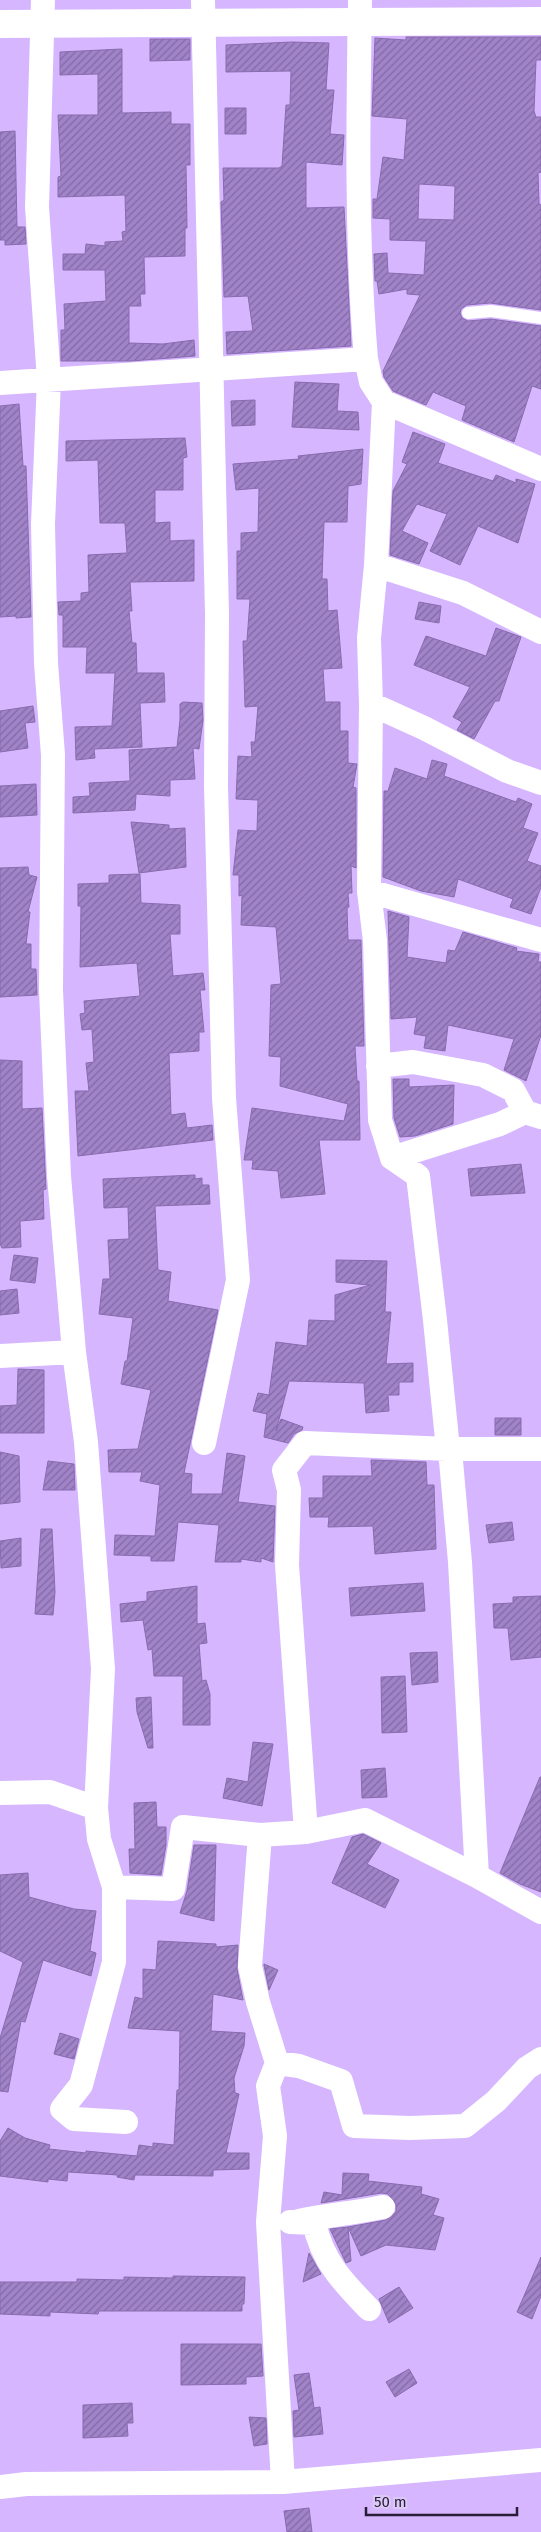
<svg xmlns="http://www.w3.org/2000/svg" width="541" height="2532" font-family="'Fira Sans',sans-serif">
  <defs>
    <pattern id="building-hatch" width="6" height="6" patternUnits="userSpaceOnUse" patternTransform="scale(1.25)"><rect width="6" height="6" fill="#a083c8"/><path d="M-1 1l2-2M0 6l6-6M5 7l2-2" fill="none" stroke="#826aa3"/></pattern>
  </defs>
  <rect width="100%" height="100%" fill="#d5b6ff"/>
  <path fill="url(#building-hatch)" stroke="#886bae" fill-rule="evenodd" d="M406,37H541V60H536L534,111L536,117H541V172L538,173L539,204L541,205V310L490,303L467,305L461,309L460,313L462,318L468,321L491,319L541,326V389L532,386L514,442L462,420L466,406L433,392L426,405L393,391L384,377L383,371L420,295L407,294V289L379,294L377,281H375L374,254L387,253L388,273L424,275L426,241L390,240V219L373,218V199H377L383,157L404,160L407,119L372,116L375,38L406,40ZM419,184L455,186L454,220L418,219Z
    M150,39H190V60L150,61Z
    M292,42L329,43L326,90H334L330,134L344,135L342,165L306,162V208L344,207L351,346L227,354L226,332L253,331L248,296L224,297L221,202L224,200L223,168H279L282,166L286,105H290L291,71L226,72V45Z
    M122,49V113L171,112V124H190V165H186L187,228H185V256L144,257L145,294H140L141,306H129V343L163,344L194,340L195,356L131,361H61V330H65L64,304L106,301L105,270H63V254H85L86,244L105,246V242L123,241L122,232L126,231L125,195L58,197V177L61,176L58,115H98V74L60,75V52Z
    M225,108H246V134H225Z
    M15,131L17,227H25L26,244L5,245V240H0V132Z
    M295,382L339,384L337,411L358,412L359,430L292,427Z
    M255,400V425L232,426L231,401Z
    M19,404L23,466H26L31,617L16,618V616L0,617V406Z
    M413,432L445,444L438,463L493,481L496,475L516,483V479L535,484L518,543L478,526L460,565L430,551L447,514L417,504L402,531L428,543L419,564L390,555L393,491L407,464L402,462Z
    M185,438L187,457L183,458V490H155V523L170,522V541L194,540V581L130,582L132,611H129L132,643H136L137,673H164L165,702L140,703L142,747L94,749L95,758L76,760L75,727L112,726L115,673H86L87,647H63V615H59L58,602L81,601V593L89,592L88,555L127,553L125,523H100L98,460L66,461V441Z
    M363,449L361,484L348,486L347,522H324L322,579H327L328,611L337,610L342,668L323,669L325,702H340V731H348V763L357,764L353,787L356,788V868L351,866L352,893H348L349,907L347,908L348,940H361V942L364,1046H355L357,1081H359L360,1140H319L325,1194L281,1198L278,1171L252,1169L253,1160H244L252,1108L344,1121L348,1104L280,1086L281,1057L269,1056L271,985L281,984L276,927L241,925L242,895L239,896V875H233L238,830L257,831L258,800L236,799L238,756L252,757L251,742H255L258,706L245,707L243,641H247L250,599H237V551H241V533L258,532L259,488L236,490L233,464L299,459L298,456Z
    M419,602L441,606L439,623L415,619Z
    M496,628L521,637L499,701H495L474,739L457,730L462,722L453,717L470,687L414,665L426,636L486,656Z
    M183,702L202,703L203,720L199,749L193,748L195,779L170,780V796L136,794L135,810L73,813V797L90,796L89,783L130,781L129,750L177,747L180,720V704Z
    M33,706L35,722L25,723L28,748L0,752V711Z
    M432,760L447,764L444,776L516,802L518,798L532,804L523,828L538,833L527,861L541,866V887L531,914L510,907L513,899L458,879L454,897L421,891L383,877L384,791H388L395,768L427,779Z
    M36,784L37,815L0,817V786Z
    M131,822L169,825V829L185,828L186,867L139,873Z
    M28,867L29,875L37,877L28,912H30L26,944H31V969H36L37,995L0,997V868Z
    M140,874L141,903L180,905V934H170L173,976L203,973L205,990H200L204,1032H199V1051L169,1053L171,1115L185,1113L187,1128L212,1125L213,1140L78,1156L75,1091H89L86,1063L94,1062L92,1029L82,1030L80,1014L85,1013L84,1001L140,996L137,963L80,967L81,906H78V884L109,883V875Z
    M388,911L409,917L407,957L446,963L448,950L455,951L463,932L517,948L516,951L539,954L538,962H541V1035L526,1081L504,1070L514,1039L448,1025L445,1051L424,1048L426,1036L414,1034L417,1017L391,1019Z
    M0,1060L22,1061V1109L42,1108L46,1189L43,1190L44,1219L20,1221L21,1247L2,1248L0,1244Z
    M393,1079H409V1087L454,1085L453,1124L415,1136L400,1137L394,1118Z
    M521,1164L525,1193L471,1196L468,1169Z
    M195,1175V1179L202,1178V1185H209L210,1204L155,1206L158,1270L171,1272L168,1301L218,1310L184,1473L192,1474L191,1494H222L227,1453L245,1456L238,1502L275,1506L273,1562L261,1558V1562L241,1559V1562H215L219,1525L178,1522L174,1561H151V1556L114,1555L115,1535L155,1536L160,1485L140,1481L142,1472H109L108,1450L138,1449L151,1390L121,1384L125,1361H127L133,1318L99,1314L103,1279H110L108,1240L129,1239L128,1207L104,1208L103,1179Z
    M14,1255L38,1258L35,1283L10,1280Z
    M336,1260L387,1261L385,1312H391L386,1364L413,1363V1382H399V1395H388L389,1411L366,1413L364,1383L289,1381L276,1431L281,1419L303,1427L302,1430L294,1434L288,1443L264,1437L267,1414L253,1411L258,1393L269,1395L276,1342L307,1346L309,1320L335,1321V1295L370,1285L336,1282Z
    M17,1289L19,1313L0,1315V1291Z
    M18,1369L44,1370V1433H0V1406L17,1405Z
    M495,1418H521V1435H495Z
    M0,1452L19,1456L20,1502L0,1504Z
    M371,1460L426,1462L427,1485H434L436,1549L375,1554L373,1526L328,1527L329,1517H310L309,1498H323V1476H372Z
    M48,1461L74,1464L75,1490H43Z
    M512,1522L514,1540L489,1543L486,1525Z
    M41,1529H52L55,1592L53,1615L35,1614Z
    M21,1538V1566L1,1568L0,1541Z
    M423,1583L425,1611L351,1616L349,1588Z
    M197,1586V1624L205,1623L207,1643L199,1644L202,1681L206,1680L210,1694V1725H183V1676H154L152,1649L148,1650L143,1620L121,1622L120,1604L147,1601V1592Z
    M541,1596V1657L511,1660L508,1628H494L493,1604L513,1603V1597Z
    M437,1652L438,1682L412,1685L410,1653Z
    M405,1676L407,1732L382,1733L381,1677Z
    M151,1697L153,1748H148L137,1712L136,1698Z
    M253,1742L273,1744L262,1806L223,1798L227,1778L248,1782Z
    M385,1768L387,1797L362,1798L361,1770Z
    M540,1777H541V1892L520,1884L500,1873Z
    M156,1802L157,1827H166V1845L161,1875L130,1873L129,1849H135L134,1803Z
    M363,1834L381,1843L367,1864L399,1880L385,1908L332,1883L352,1837Z
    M194,1845H216L214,1921L180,1913L187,1891Z
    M28,1873L29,1897L74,1909L96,1911L90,1951L96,1953L91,1976L43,1960L25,2022L21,2021L8,2092L0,2091V2038L23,1962L0,1951V1875Z
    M158,1941L216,1944V1947L238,1945L237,1969L243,2000L213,1994L211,2031L245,2033L244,2046L234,2078L235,2093L239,2094L226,2153H249V2169L213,2170V2176L135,2175L134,2180L117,2177L118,2175L68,2172L67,2181L48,2179V2182L0,2176V2141L8,2128L25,2138L50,2145L49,2149L86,2153V2151L137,2156L139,2145L153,2147V2143L174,2145L177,2090H179L180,2031L128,2028L135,1997L143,1999V1969L156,1970Z
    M264,1964L278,1970L269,1990L264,1965Z
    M60,2033L79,2039L74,2059L54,2054Z
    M343,2173L369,2174L368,2181L422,2187L421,2194L439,2199L433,2215L444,2218L435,2250L386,2245L361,2256L348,2227L386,2220L396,2212V2204L388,2194L381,2193L321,2203L324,2192L342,2195Z
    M348,2227L351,2261L346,2263L330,2229Z
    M309,2253L321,2274L303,2282Z
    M541,2257V2296L532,2319L517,2312Z
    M173,2276L245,2277L244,2304H242V2311H99L98,2314L50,2312V2316L0,2314V2282H77V2279L124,2280V2277L173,2278Z
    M399,2287L413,2308L389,2323L379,2299Z
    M181,2344H261L263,2376L246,2377V2384L181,2385Z
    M409,2369L417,2383L395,2397L386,2382Z
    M309,2373L314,2408L320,2407L323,2434L294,2437L293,2411L299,2410L294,2375Z
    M132,2403L133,2423H127L128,2436L83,2438V2405Z
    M249,2417L266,2418L267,2444L254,2446Z
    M309,2508L312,2532H287L284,2511Z"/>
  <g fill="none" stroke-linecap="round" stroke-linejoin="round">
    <path stroke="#fff" stroke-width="12" d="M468,313L491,311L541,318"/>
    <path stroke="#fff" stroke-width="24" d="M43,0L37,207L49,380L43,524L46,663L53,755L51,990L59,1176L74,1352L86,1442L103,1669L96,1808L99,1839L114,1887V1962L81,2085L62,2109L74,2119L126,2122
      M203,0L217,614L216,786L224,1098L238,1280L204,1443
      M360,0C358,120 356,240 366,359
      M0,383L366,359L371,382L384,402L376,565L369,638L371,704L424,728L507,771L541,783
      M384,402L541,469
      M376,565L463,593L541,632
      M371,704L369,891L375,941L380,1120L392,1158L500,1124L525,1112L541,1117
      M369,891L541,940
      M378,1066L413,1062L483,1075L513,1090L525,1112
      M392,1158L418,1176L435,1320L448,1449H541
      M0,1356L74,1352
      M0,1793L50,1792L96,1808
      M306,1832L287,1565L289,1490L284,1470L305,1443L448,1449L451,1461L460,1562L477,1876
      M260,1835L250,1966L258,2002L277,2063L268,2086L275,2136L268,2222L283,2482
      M114,1887L173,1889L183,1827L260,1835L306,1832L365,1820L477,1876L541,1912
      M277,2063L299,2066L341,2081L354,2126L410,2128L465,2126L496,2101L527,2068L541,2059
      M299,2221C327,2215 355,2213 383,2207
      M290,2222L314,2223C323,2262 342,2281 369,2309
      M0,2487L26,2484L283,2482L541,2460"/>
    <path stroke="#fff" stroke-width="28" d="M0,24L541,21"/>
  </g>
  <path d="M366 2507v8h151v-8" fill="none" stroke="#281c37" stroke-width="2.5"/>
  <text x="374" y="2507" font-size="15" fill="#281c37" stroke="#dccaf6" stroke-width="4" paint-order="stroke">50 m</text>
</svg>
